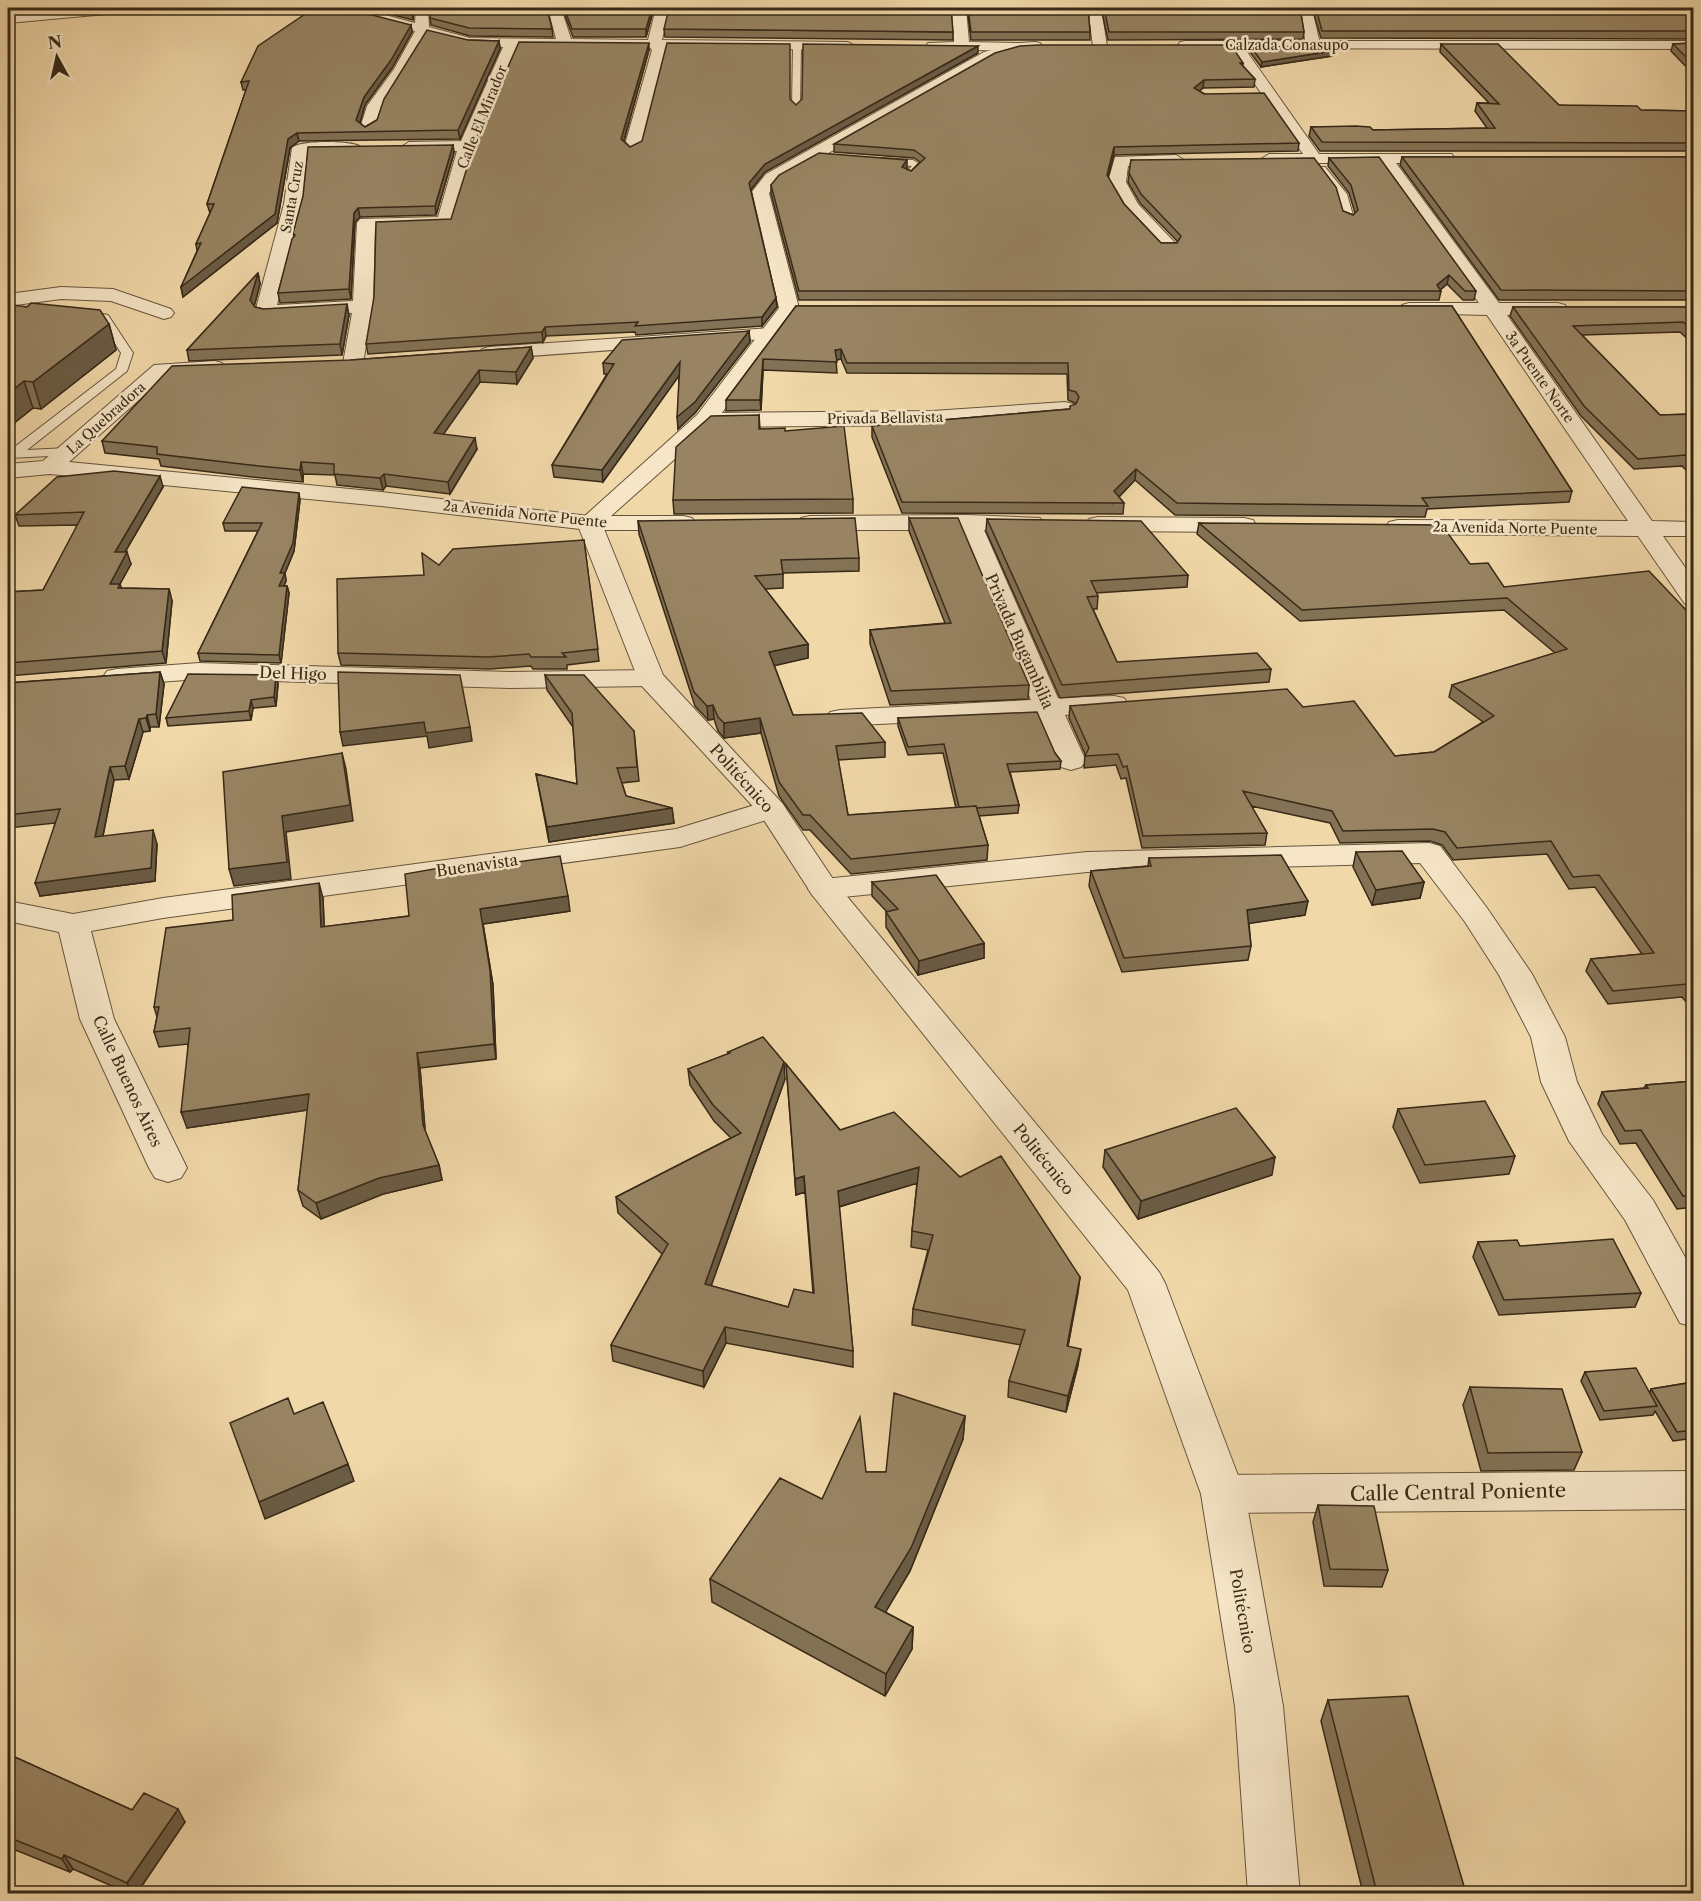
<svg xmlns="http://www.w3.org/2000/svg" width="1701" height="1901" font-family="'Libre Caslon Text',serif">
  <rect width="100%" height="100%" fill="#f1d8a9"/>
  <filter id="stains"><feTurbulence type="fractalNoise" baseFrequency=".00333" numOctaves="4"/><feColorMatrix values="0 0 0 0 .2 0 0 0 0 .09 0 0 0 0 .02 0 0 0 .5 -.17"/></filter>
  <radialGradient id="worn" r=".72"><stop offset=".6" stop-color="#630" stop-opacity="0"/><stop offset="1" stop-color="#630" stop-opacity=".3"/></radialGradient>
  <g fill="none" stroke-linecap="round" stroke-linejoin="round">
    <defs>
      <path id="service" d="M797,43L801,45L800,107L796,110L792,107L793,45Z
        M883,158L913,160L923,166L909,178L904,175L912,166L880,163L878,161Z
        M1319,167H1325L1347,194L1354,219L1352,221L1344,219L1337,194L1317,169Z
        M92,312L108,315L133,353L127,371L27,450L68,448L74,452L72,455L8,458V452L116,369L121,353L100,320L88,317L87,315Z"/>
      <path id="minor" d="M89,8H135L128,12L8,23V15Z
        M338,8H359L415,23L416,8H428L429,27L470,38L556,39L548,8H561L571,39L648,40L656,8H669L662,40L848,42L855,46L848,50L666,48L640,148L632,153L624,148L652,50L650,48L518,47L475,146L451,226L375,228L373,306L363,363L360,367L353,369L346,367L343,363L352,313L265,318L258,316L255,312L284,204L292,148C298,140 356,140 362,148L354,153H308L302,204L277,305L353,301L357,223L360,219L438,217L457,151L409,152L401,147L409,142L461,141L503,47L470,46L427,35L408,69L383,106L376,128L368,133L360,128L367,106L394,69L415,31L340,11Z
        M952,8H966L969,42L1019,43L1026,47L1019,51L928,49L926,46L928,43L954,42Z
        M1088,8H1101L1107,46L1105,49H1095L1093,46Z
        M1299,8H1312L1320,44L1318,47H1308L1306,44Z
        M1235,41L1240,42L1319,154H1452L1454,158L1452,162L1446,163H1396L1499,303H1558L1565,305L1568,309L1565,313L1558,315H1507L1652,521L1694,522V536H1663L1694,580V607L1685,604L1638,536L1398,534L1389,532L1386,527L1389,522L1398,520L1628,521L1487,315L1402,313L1399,309L1402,305L1409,303H1479L1379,163H1263L1261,159L1269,154H1303L1228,45Z
        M1176,155L1184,160L1182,164L1128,166L1126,182L1138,204L1178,246L1176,250H1162L1125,211L1108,182L1115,157Z
        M61,287L113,289L171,309L174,313L171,317L164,319L111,301L61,299L8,306V294Z
        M772,328L779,330L782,334L779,338L489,359L482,357L479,353L482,349L489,347Z
        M215,361L222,363L225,367L222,371L167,375L69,462L381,492L589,516H683L692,518L695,523L692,528L683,530H589L381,506L50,474L8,478V464L43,461L154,365Z
        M1065,402L1073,404L1076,409L1073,414L932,425L715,427L707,425L704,420L707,415L715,413L932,411Z
        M968,515L1040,518L1043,523L1040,528L984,530L1058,698L1114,696L1124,698L1128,704L1124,710L1065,715L1086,761L1081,767L1071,770L1061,767L1038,716L840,726L830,724L826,718L830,712L840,710L1031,700L959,530H810L801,528L798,523L801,518L810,516Z
        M1098,517L1244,518L1253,520L1256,525L1253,530L1244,532L1098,531L1089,529L1086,524L1089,519Z
        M199,663L511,672L650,670L660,672L664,678L660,684L650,686L511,688L199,679L117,685L107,683L103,677L107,671L117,669Z
        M771,800L782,803L786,809L782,815L680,847L163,918L91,931L114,1019L187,1168L181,1178L168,1182L155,1178L149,1168L80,1019L59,932L8,921V901L73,914L163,898L676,829Z
        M1429,843L1440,846L1487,908L1532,974L1565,1037L1577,1082L1602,1134L1653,1200L1694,1273V1327L1680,1323L1625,1220L1569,1141L1541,1082L1531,1037L1499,975L1465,922L1420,863L1087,872L824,899L813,896L808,889L813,882L824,879L1087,852Z
        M1694,1471V1509L1223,1513L1207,1508L1201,1494L1207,1480L1223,1475Z"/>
      <path id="tertiary" d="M1185,41H1694V49L1180,48L1178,45L1180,42Z
        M1035,42L1040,43L1042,46L1040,49L994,58L778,182L769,193L799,308L713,425L602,524L663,675L782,803L835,882L1159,1272L1165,1283L1245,1494L1283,1706L1300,1894H1248L1235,1706L1201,1494L1128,1290L813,896L760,814L640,684L577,523L697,415L779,308L751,193L766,174L984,52L1019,43Z"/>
    </defs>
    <use href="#service" stroke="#66553c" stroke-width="2"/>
    <use href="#minor" stroke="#66553c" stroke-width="2"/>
    <use href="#tertiary" stroke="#66553c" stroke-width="2"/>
    <use href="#service" fill="#f6e6c7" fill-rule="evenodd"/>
    <use href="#minor" fill="#f6e6c7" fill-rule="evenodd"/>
    <use href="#tertiary" fill="#f6e6c7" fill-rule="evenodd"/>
  </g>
  <path fill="#837255" stroke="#372917" stroke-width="1.5" d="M366,8H414L413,20Z
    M562,8H654L646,37H573Z
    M967,8H1088L1090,32V40H971Z
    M1101,8H1300L1304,32L1303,39L1108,40Z
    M1312,8H1694V39L1321,38Z
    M430,18L552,29L553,37L470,36L431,25Z
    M411,25L412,32L392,68L365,105L360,123L365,127L377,120L468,40L499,41L500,49L460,139L299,141L290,148L277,223L183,297L181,287L197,251L196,244L210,213L207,204L246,90H243L241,82Z
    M664,29L953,32V40L665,37Z
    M1694,43V75L1671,51L1673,44Z
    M1441,44L1559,105L1641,110L1694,111V151H1320L1309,136L1311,127L1373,130L1487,128L1475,111L1477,103H1489L1440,52Z
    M1251,47L1333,51L1332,56L1261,67L1250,52Z
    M649,50L624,141L630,147L790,100L796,105L978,53L765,172L751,190L776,298L777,307L762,326L636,335L635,332L546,336L543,342L368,354L366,344L451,219Z
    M1243,63V66L1255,79L1254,87L1203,88L1199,91L1299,143L1298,151L1114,155L1108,177L1124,204L1161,243H1177L1178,242L1140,203L1128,182L1131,160L1343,211L1353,215L1355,213L1349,193L1328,166L1329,158L1476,291L1474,300H1463L1447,284L1440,290L1441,291L1439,300H799L771,194V185L907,168L906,169L911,171L920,162L914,158L834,152V144Z
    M453,145L454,153L436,215L360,217L355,222L351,299L280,303L278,293L294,236L293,233Z
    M1402,157H1694V300H1499L1400,165Z
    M258,273L260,284L254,306L255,307L263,309L349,315L342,355L189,361L187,350Z
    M796,306H1452L1572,491L1569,502L1427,509L1425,517L1175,515L1135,480L1119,497L1124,503L1123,514L902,513L872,437V426L1069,409L1076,404L1075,403L1068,400L1067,374L847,373L841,359L836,360L837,373L763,370L761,410L726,411V400Z
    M1513,307H1694V345L1680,332L1582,335L1660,415L1694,414V478L1682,466L1634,469L1581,416L1510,316Z
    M8,309L109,324L116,350L41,409L33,408L8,428Z
    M749,331L750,342L695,413L678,429L679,375L603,482L554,477L552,465L607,374H604L603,363Z
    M531,347L533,358L517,384L480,382L443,434L477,449L450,494L386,486L383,490L337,485L335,475L303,474V482L252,477L161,466L159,459L105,453L102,441L351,360Z
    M759,415L760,429L785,431L853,499V513L674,514L673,500Z
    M163,487L125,552L131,564L120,584L121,588L169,589L172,601L166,663L8,676V592L43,590L78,525L19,526L15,515Z
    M300,500L294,551L285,573L286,581L284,586H287L289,593L281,663L200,661L198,653L258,531H225L223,523Z
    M909,518L1029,685L1028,699L890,705L870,644V630L945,623L909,531Z
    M987,519L1188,575L1187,587L1096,593L1098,596L1097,609H1093L1117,662L1271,669L1269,682L1060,698L986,531Z
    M638,521L859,558V571L783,573V588L765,589L808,644V658L774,665L793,715L885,742V757L838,760L848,815L956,808L943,753L908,755L898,726V718L1055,753L1061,761L1060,769L1010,772L1019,805L1018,813L979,816L988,845L987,860L851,874L810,830H803L779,796L761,733L724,738L718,731L714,719L708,720L695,706L639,534Z
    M1199,523L1470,564L1504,587L1687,611L1694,610V1002L1687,1003L1682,997L1608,1004L1586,971L1591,959L1642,954L1595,887L1569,889L1547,854L1453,860L1442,845L1430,841L1340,843L1330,823L1251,806L1267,833L1265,845L1142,848L1126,778L1121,779L1116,765L1084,768L1085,754L1069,718L1070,706L1303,707L1395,756L1434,752L1483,722L1449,697L1452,685L1555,653L1504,610L1300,621L1197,534Z
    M584,540L599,661L567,665V669H533L531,666L490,669L341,665L338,653L424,575L439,565Z
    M160,672L164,684L159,727H150V731L143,732L129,779L114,780L103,836L157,844L155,881L40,896L55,823L8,828V683Z
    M276,675L278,684L276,706L253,708L251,720L168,726L166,718Z
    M545,675L634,731L639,781L622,783L626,796L672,808L674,823L549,842L536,774L577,784L573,727L547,690Z
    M1356,852L1424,882L1420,898L1372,905L1353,867Z
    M1149,858L1305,915L1249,923L1251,946L1248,960L1122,972L1089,886L1091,871L1148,866Z
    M440,873L570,911L483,924L493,985L496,1059L420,1068L425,1131L439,1165L442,1180L383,1194L321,1219L303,1206L298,1190L308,1110L187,1128L188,1044L159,1047L154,1032L157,1017L154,1007L233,920L323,898L324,927L409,916Z
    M872,882L984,943V958L918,975L886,927V912H887L872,896Z
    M728,1052L785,1079L711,1286L788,1307L813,1293L805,1192L796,1195L786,1064L840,1130L960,1177L1080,1277L1068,1346L1078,1365L1066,1412L1008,1397L1009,1381L1021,1345L912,1325L913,1309L928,1250L911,1247L912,1231L917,1183L839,1207L853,1351V1367L726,1343L704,1387L613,1361L611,1345L662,1254L618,1213L616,1197L731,1138L714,1121L690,1085L688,1069L728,1054Z
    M1694,1081V1207L1677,1209L1636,1143L1620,1144L1598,1104L1602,1092L1644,1088L1646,1085Z
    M1398,1109L1515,1156L1509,1174L1420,1183L1393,1127Z
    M1105,1150L1272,1175L1138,1219L1103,1167Z
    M1478,1242L1641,1293L1635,1307L1499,1315L1473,1257Z
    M1585,1372L1650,1392L1651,1389L1694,1382V1438L1673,1441L1655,1411L1653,1415L1600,1420L1581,1381Z
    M1470,1387L1582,1452L1574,1470L1481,1471L1463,1405Z
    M965,1416L963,1439L910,1571L885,1612L913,1627L912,1649L885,1696L712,1602L710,1579L822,1499L866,1472H886Z
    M1318,1505L1388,1570L1382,1587L1324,1586L1313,1522Z
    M1328,1700L1466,1893H1363L1321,1721Z
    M8,1754L132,1810L185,1822L137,1893H128L73,1869L70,1872L8,1847Z"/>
  <path fill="#6a5c45" stroke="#372917" stroke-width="1.5" d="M8,8H35H16L14,12L8,13Z
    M412,8H414L413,20L412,13Z
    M652,8H654L646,37V29Z
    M411,25L412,32L392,68L365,105L358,129L356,120L364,97Z
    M499,41L500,49L460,139L458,130Z
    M649,43V50L622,147L621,139Z
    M978,46V53L765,172L749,192V183L765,164Z
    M1333,51L1332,56L1261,67L1262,62Z
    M1204,80L1203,88L1193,96L1194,88Z
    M297,133L299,141L290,148L277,223L183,297L181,287L288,139Z
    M453,145L454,153L436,215L435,206Z
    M1114,147V155L1106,183L1107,175Z
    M907,160V168L902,175V167Z
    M358,208L360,217L355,222L351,299L349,289L354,213Z
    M258,273L260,284L253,311L250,300Z
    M1449,275L1447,284L1439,291L1437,285Z
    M776,298L777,307L762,326V317Z
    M347,304L349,315L342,355L340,344Z
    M109,324L116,350L41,409L33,382Z
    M545,327L546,336L543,342L542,332Z
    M749,331L750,342L695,413L678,429L677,417Z
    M531,347L533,358L517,384L516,372Z
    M841,349V359L835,360V350Z
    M763,359V370L761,410L760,400Z
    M680,362L681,373L603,482L602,470Z
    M479,370L480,382L436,445L434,433Z
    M24,381L33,408L8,428V394Z
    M475,438L477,449L450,494L448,482Z
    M301,462L303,474V482L300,470Z
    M1136,469L1135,480L1113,503L1114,491Z
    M384,474L386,486L383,490L380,478Z
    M160,476L163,487L118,564L115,552Z
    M299,493L300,500L294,551L285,573L286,581L280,594L279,586L280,573Z
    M127,552L131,564L120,584L124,596L110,584Z
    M287,586L289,593L281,663L279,655Z
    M169,589L172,601L166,663L162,651Z
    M808,644V658L769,667V652Z
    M160,672L164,684L159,727L156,714Z
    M276,675L278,684L276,706L274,697Z
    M251,700L253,708L251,720L249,711Z
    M713,705L714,719L708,720L707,706Z
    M147,715L150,727V731L146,718Z
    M760,718L761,733L724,738V723Z
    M139,719L143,732L129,779L125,766Z
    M424,722L470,727L472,741L429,748L427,736L343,746L340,732Z
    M342,753L346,769L353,821L286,832L291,879L234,886L229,869Z
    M110,767L114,780L100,850L95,837Z
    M672,808L674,823L549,842L547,827Z
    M153,830L157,844L155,881L40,896L35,883Z
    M1424,882L1420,898L1372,905L1376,890Z
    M319,883L323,898L325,942L321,927Z
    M568,896L570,911L483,924L493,985L496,1059L494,1044L480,909Z
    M1308,901L1305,915L1245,924L1247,910Z
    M984,943V958L918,975L919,961Z
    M417,1053L420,1068L426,1140L423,1125Z
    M784,1062L785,1079L706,1300L705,1284Z
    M309,1094L314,1109L187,1128L181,1112Z
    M1275,1157L1272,1175L1138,1219L1141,1201Z
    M439,1165L442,1180L383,1194L321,1219L316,1203L379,1178Z
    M919,1167L918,1183L838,1207V1191Z
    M804,1176L805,1192L796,1195L795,1179Z
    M1080,1277L1078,1293L1065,1362L1067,1346Z
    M725,1327L726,1343L704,1387L703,1371Z
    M1081,1349L1078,1365L1066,1412L1068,1396Z
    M965,1416L963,1439L910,1571L875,1630V1607Z
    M348,1464L354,1481L265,1519L259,1502Z
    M913,1627L912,1649L885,1696L886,1674Z
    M178,1809L185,1822L137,1893H133L127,1883Z
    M64,1855L73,1869L70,1872L62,1859Z"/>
  <path fill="#988463" stroke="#372917" stroke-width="1.5" d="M314,8H345L411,25L391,60L364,97L356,120L365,127L377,120L384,99L427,30L468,40L499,41L458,130L297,133L288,139L275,214L181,287L201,243L196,244L214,204H207L249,81L241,82L258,46Z
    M392,8H412V13Z
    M430,8H547L552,29L469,28L430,18Z
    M564,8H652L646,29H572Z
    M669,8H951L953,32L664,29Z
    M968,8H1088L1090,32H971Z
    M1104,8H1300L1304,32H1109Z
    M1316,8H1694V31H1322Z
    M519,42L649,43L621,139L630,147L642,141L667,43L790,44V99L796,105L802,99L803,44L978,46L765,164L749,183L776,298L762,317L635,326L638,322L545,327L542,332L366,344L374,297L376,222L451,219L476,139Z
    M1694,43V65L1673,44Z
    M1441,44H1498L1559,105L1637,106L1641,110L1694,111V143L1322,142L1311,127L1356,126L1370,127L1373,130L1495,128L1477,103L1499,104Z
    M1038,45H1231L1243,63H1240L1255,79L1204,80L1194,88L1204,94L1264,93L1299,143L1114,147L1107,175L1124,204L1161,243H1177L1181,236L1141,194L1129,173L1131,160L1314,158L1336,187L1343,211L1353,215L1358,210L1351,185L1329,158L1379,157L1476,291H1465L1449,275L1437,285L1441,291H799L771,185L779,175L819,153L907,160L902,167L911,171L925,158L914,150L834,144L995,53L1020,46Z
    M1327,46L1333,51L1262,62L1251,47Z
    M453,145L435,206L358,208L354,213L349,289L278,293L292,239L295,235L293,233L303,196L308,147Z
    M1402,157H1694V291L1501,290Z
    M258,273L250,300L255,307L263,309L347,304L340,344L187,350Z
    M31,303L100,310L109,324L33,382L24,381L8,394V309L13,305L27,307Z
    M796,306H1452L1572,491L1422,498L1428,506L1177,503L1136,469L1114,491L1124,503L902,502L872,426L1070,409V406L1076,404L1079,397L1076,392L1069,390L1068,363H847L841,349L835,350L837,362L763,359L760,400H726Z
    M1513,307H1694V332L1683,322L1573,326L1660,415L1694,414V464L1686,455L1638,459L1584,406Z
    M749,331L695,402L677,417L680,362L602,470L552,465L614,364L603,363L622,340Z
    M531,347L516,372L479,370L434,433L475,438L448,482L384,474L380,478L334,474V464L301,462L300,470L250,465L157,454V447L102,441L172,366L351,360Z
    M759,415V429L785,428V431L844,426L853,499L673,500L676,447L711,416Z
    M114,471L160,476L115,552H127L110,584H120L118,588L169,589L162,651L8,663V641L13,627H8V592L43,590L84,512L15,515L57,477Z
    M242,487L299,493L293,543L280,573H285L279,586H287L279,655L198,653L262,523H223Z
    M855,518L859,558L781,560L783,574L755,576L808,644L769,652L793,715L862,713L885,742L836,746L848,815L976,806L988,845L851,859L810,815H803L779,782L760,718L724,723L718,717L713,705L707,706L694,692L638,521Z
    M909,518H958L1029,685L891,691L870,630L951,623Z
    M987,519L1141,521L1188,575L1091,581L1098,596L1087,597L1117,662L1257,653L1271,669L1062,685Z
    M1199,523L1442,525L1470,564L1488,563L1504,587L1649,571L1687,611L1694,610V990L1692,991L1687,984L1613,991L1591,959L1654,953L1599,875L1573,877L1551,841L1457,848L1445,832L1433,829L1343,831L1332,811L1243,791L1267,833L1143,836L1127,766L1123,767L1118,754L1085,756L1089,748L1070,706L1287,689L1303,707L1354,701L1395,756L1434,752L1494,716L1452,685L1567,649L1507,598L1302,610Z
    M584,540L598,649L562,653L566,657H531L529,654L488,657L338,653L337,579L424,575L422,553L439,565L453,549Z
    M160,672L156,714L147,715L146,718L139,719L125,766L110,767L95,837L153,830L151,868L35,883L60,809L8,815V683Z
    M338,672L460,675L470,727L426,733L424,722L340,732Z
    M188,674L276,675L274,697L251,700L249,711L166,718Z
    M545,675H584L634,731L637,767L617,768L626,796L672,808L547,827L536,774L577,784L572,713Z
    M1037,712L1055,753L1061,761L1007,764L1019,805L977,808L976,806L959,807L944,744L908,747L898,718Z
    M342,753L350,805L282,816L287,862L229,869L223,772Z
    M1402,851L1424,882L1376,890L1356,852Z
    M1281,855L1308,901L1247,910L1251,946L1124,958L1091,871L1151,866L1149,858Z
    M560,856L568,896L480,909L490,970L494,1044L417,1053L423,1125L439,1165L379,1178L316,1203L298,1190L309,1094L181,1112L190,1028L154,1032L159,1007H154L166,928L233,920L232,895L319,883L321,927L409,916L405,874L439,868L440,873Z
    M936,875L984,943L919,961L886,912L898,909L872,882Z
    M763,1037L784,1062L705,1284L788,1307L794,1289L814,1293L804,1176L795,1179L786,1064L840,1130L894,1112L960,1177L1001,1156L1080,1277L1067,1346L1081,1349L1068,1396L1009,1381L1025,1330L913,1309L933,1235L912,1231L919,1167L838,1191L853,1351L725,1327L703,1371L611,1345L668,1244L616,1197L741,1133L713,1105L688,1069L730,1053L728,1052Z
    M1694,1081V1195L1683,1196L1641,1130L1625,1131L1602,1092L1648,1088L1646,1085Z
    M1485,1101L1515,1156L1425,1165L1398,1109Z
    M1236,1108L1275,1157L1141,1201L1105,1150Z
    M1613,1239L1641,1293L1504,1300L1478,1242L1517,1240L1520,1246Z
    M1636,1368L1657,1406L1604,1411L1585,1372Z
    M1694,1382V1430L1677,1432L1651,1389Z
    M1470,1387L1562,1389L1582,1452L1488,1453Z
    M894,1393L965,1416L911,1548L875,1607L913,1627L886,1674L710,1579L780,1478L822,1499L860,1417L866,1472H886Z
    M288,1398L294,1414L323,1402L348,1464L259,1502L230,1423Z
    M1318,1505L1374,1506L1388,1570L1330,1569Z
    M1408,1696L1466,1893H1377L1328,1700Z
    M8,1754L132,1810L144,1793L178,1809L127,1883L64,1855L62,1859L8,1837Z"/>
  <g text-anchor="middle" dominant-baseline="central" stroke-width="5" stroke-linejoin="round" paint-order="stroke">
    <g font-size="14" fill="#372917" stroke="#f6e6c7">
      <text x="1287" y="45">Calzada Conasupo</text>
      <text transform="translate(482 117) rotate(-68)">Calle El Mirador</text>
      <text transform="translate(292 197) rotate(-80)">Santa Cruz</text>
      <text transform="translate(1540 377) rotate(55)">3a Puente Norte</text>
      <text transform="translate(106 418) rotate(-42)">La Quebradora</text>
      <text transform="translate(885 418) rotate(-1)">Privada Bellavista</text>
      <text transform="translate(525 514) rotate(6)">2a Avenida Norte Puente</text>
      <text transform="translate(1515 528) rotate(1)">2a Avenida Norte Puente</text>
    </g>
    <g font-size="16" fill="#372917" stroke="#f6e6c7">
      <text transform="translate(1020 641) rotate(66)">Privada Bugambilia</text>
      <text transform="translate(293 673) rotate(2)">Del Higo</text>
      <text transform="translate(742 778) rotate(48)">Politécnico</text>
      <text transform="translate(477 865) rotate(-8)">Buenavista</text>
      <text transform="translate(128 1081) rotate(65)">Calle Buenos Aires</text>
      <text transform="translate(1044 1159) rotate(51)">Politécnico</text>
      <text transform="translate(1243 1611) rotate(80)">Politécnico</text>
    </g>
    <g font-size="20" fill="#372917" stroke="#f6e6c7">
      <text transform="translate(1458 1492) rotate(-1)">Calle Central Poniente</text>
    </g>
  </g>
  <rect width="1701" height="1901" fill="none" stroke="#f1d8a9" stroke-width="30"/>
  <rect x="9" y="9" width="1683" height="1883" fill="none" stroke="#372917" stroke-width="3"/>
  <rect x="15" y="15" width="1671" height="1871" fill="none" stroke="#372917" stroke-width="1.5"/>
  <g transform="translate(57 57) rotate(352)" stroke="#f6e6c7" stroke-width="4.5" paint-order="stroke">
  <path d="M0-4.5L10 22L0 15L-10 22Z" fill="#372917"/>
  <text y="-9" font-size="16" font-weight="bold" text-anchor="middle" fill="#372917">N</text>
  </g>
  <rect width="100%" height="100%" filter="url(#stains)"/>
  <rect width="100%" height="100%" fill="url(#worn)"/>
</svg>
